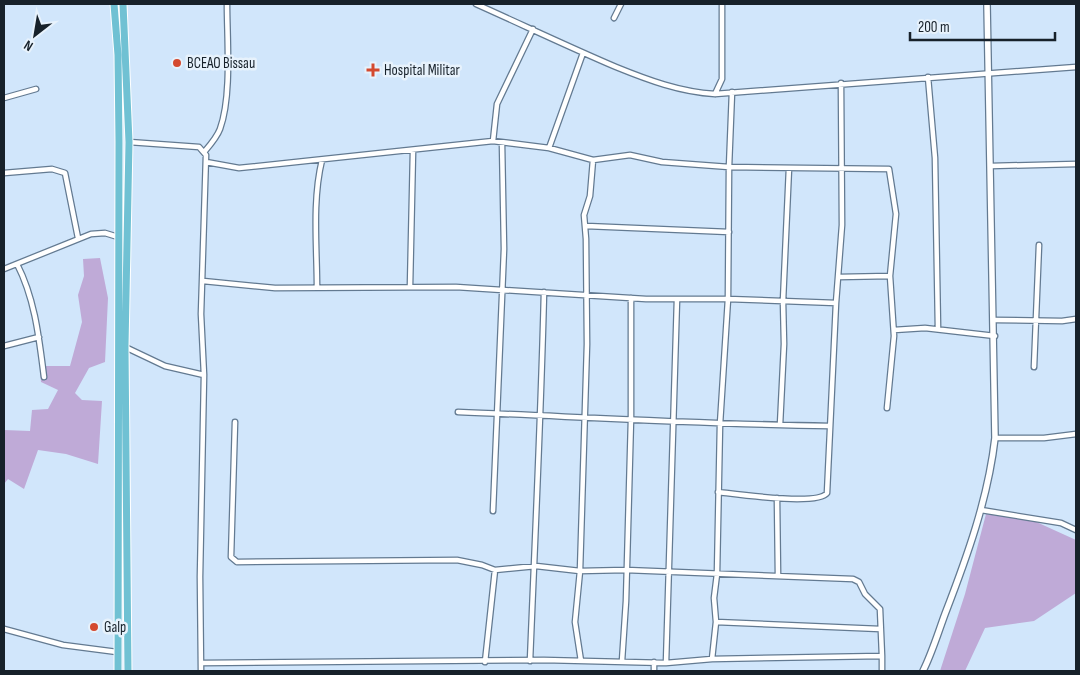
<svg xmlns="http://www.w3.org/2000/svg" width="1080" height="675" font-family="'Sofia Sans Condensed',sans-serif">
  <rect width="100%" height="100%" fill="#d1e6fb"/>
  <path fill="#bfaad7" d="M100,258L108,298L105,362L89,368L75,393L82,400L102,401L98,464L66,454L38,450L24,489L8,479L4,484V430L30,431L32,410L48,409L58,390L41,382L40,366H70L82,322L78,295L84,276L83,259Z
    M986,514L1032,520L1076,540V593L1034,621L985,628L965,671H940L965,594Z"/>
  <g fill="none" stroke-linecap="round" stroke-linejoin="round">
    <defs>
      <path id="minor" d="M476,4C523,25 569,47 616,67C648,80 680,92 715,94L1076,67
        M614,18L621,4
        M928,77L935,158L938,329
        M715,94L722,79V4
        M4,98L36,89
        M493,141L497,104L533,29
        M129,142L199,147L206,155L201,314L204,375L200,577L201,671
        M549,148L583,53
        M205,151C211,144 217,137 220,129C232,96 227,39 227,4
        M206,162L239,168L493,141L549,148L593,160L630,155L662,162L729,167L889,169L896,214L890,276L894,336L887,408
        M991,166L1076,164
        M4,173L52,169L65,173L78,238
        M586,226L729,232
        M17,264C35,299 39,338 44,377
        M4,269L91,234L105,233L118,237
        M839,277L890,276
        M203,281L275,288L456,287L646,299H728L836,303
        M410,287L413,151
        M317,288C317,247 312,201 322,160
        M995,320L1062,321L1076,319
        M894,330L925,328L995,336
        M4,346L39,337
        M125,347L165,366L204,375
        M1034,367L1039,245
        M458,412C582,417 705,424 829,426
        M235,422L231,557L237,562L457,560L482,565L495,570L536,566L580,571L626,570L853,579L859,582L865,594L880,609L882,656
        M780,425L784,344L783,301L789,168
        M995,438H1044L1076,434
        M718,492C736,494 818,506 827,493L836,303L842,225L841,83
        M777,498L778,576
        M981,510L1061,523L1076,530
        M493,511L504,249L502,143
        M716,622L880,629
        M4,629L63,645L117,652
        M712,659L716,622L714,598L717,574L720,424L728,299L729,167L732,92
        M530,661C535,538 541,415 544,292
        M581,661L575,622L580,571L587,344L586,239L584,215L590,196L593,160
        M622,661L626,601L631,419V298
        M485,662L495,570
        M654,662V671
        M202,663L544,660L666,663L712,659L882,656V671
        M666,663L677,299"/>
      <path id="tertiary" d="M923,671C932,653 938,633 945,614C967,557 988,499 995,438L987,4"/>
      <path id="primary" d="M114,4L118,55L119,142L118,671
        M123,4L129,142L125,347L128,671"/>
    </defs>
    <use href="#minor" stroke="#637a91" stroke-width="7"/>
    <use href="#tertiary" stroke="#637a91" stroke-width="8"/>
    <use href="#primary" stroke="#fff" stroke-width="9"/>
    <use href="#minor" stroke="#fff" stroke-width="4.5"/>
    <use href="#tertiary" stroke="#fff" stroke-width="5.5"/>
    <use href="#primary" stroke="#70c1d3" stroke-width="7"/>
  </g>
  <g fill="#d4492f" stroke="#e7f2fc" stroke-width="2">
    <circle cx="177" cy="63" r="5"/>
    <path d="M370.5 62.5h5v5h5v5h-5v5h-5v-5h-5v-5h5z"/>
    <circle cx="94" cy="627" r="5"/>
  </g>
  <g text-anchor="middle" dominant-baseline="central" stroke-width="5" stroke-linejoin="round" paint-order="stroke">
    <g font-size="15" fill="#17212a" stroke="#e7f2fc" text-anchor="start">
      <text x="187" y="63">BCEAO Bissau</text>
      <text x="384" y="70">Hospital Militar</text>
      <text x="104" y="627">Galp</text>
    </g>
  </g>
  <rect width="1080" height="675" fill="none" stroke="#17212a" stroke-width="10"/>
  <g transform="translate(35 35) rotate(211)" stroke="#e7f2fc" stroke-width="4" paint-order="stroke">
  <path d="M0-4L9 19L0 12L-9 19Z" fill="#17212a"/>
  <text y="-8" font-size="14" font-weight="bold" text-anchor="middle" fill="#17212a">N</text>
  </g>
  <path d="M910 32v8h145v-8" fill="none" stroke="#17212a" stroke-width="2.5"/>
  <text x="918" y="32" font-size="15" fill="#17212a" stroke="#e7f2fc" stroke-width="4" paint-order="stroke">200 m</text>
</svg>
